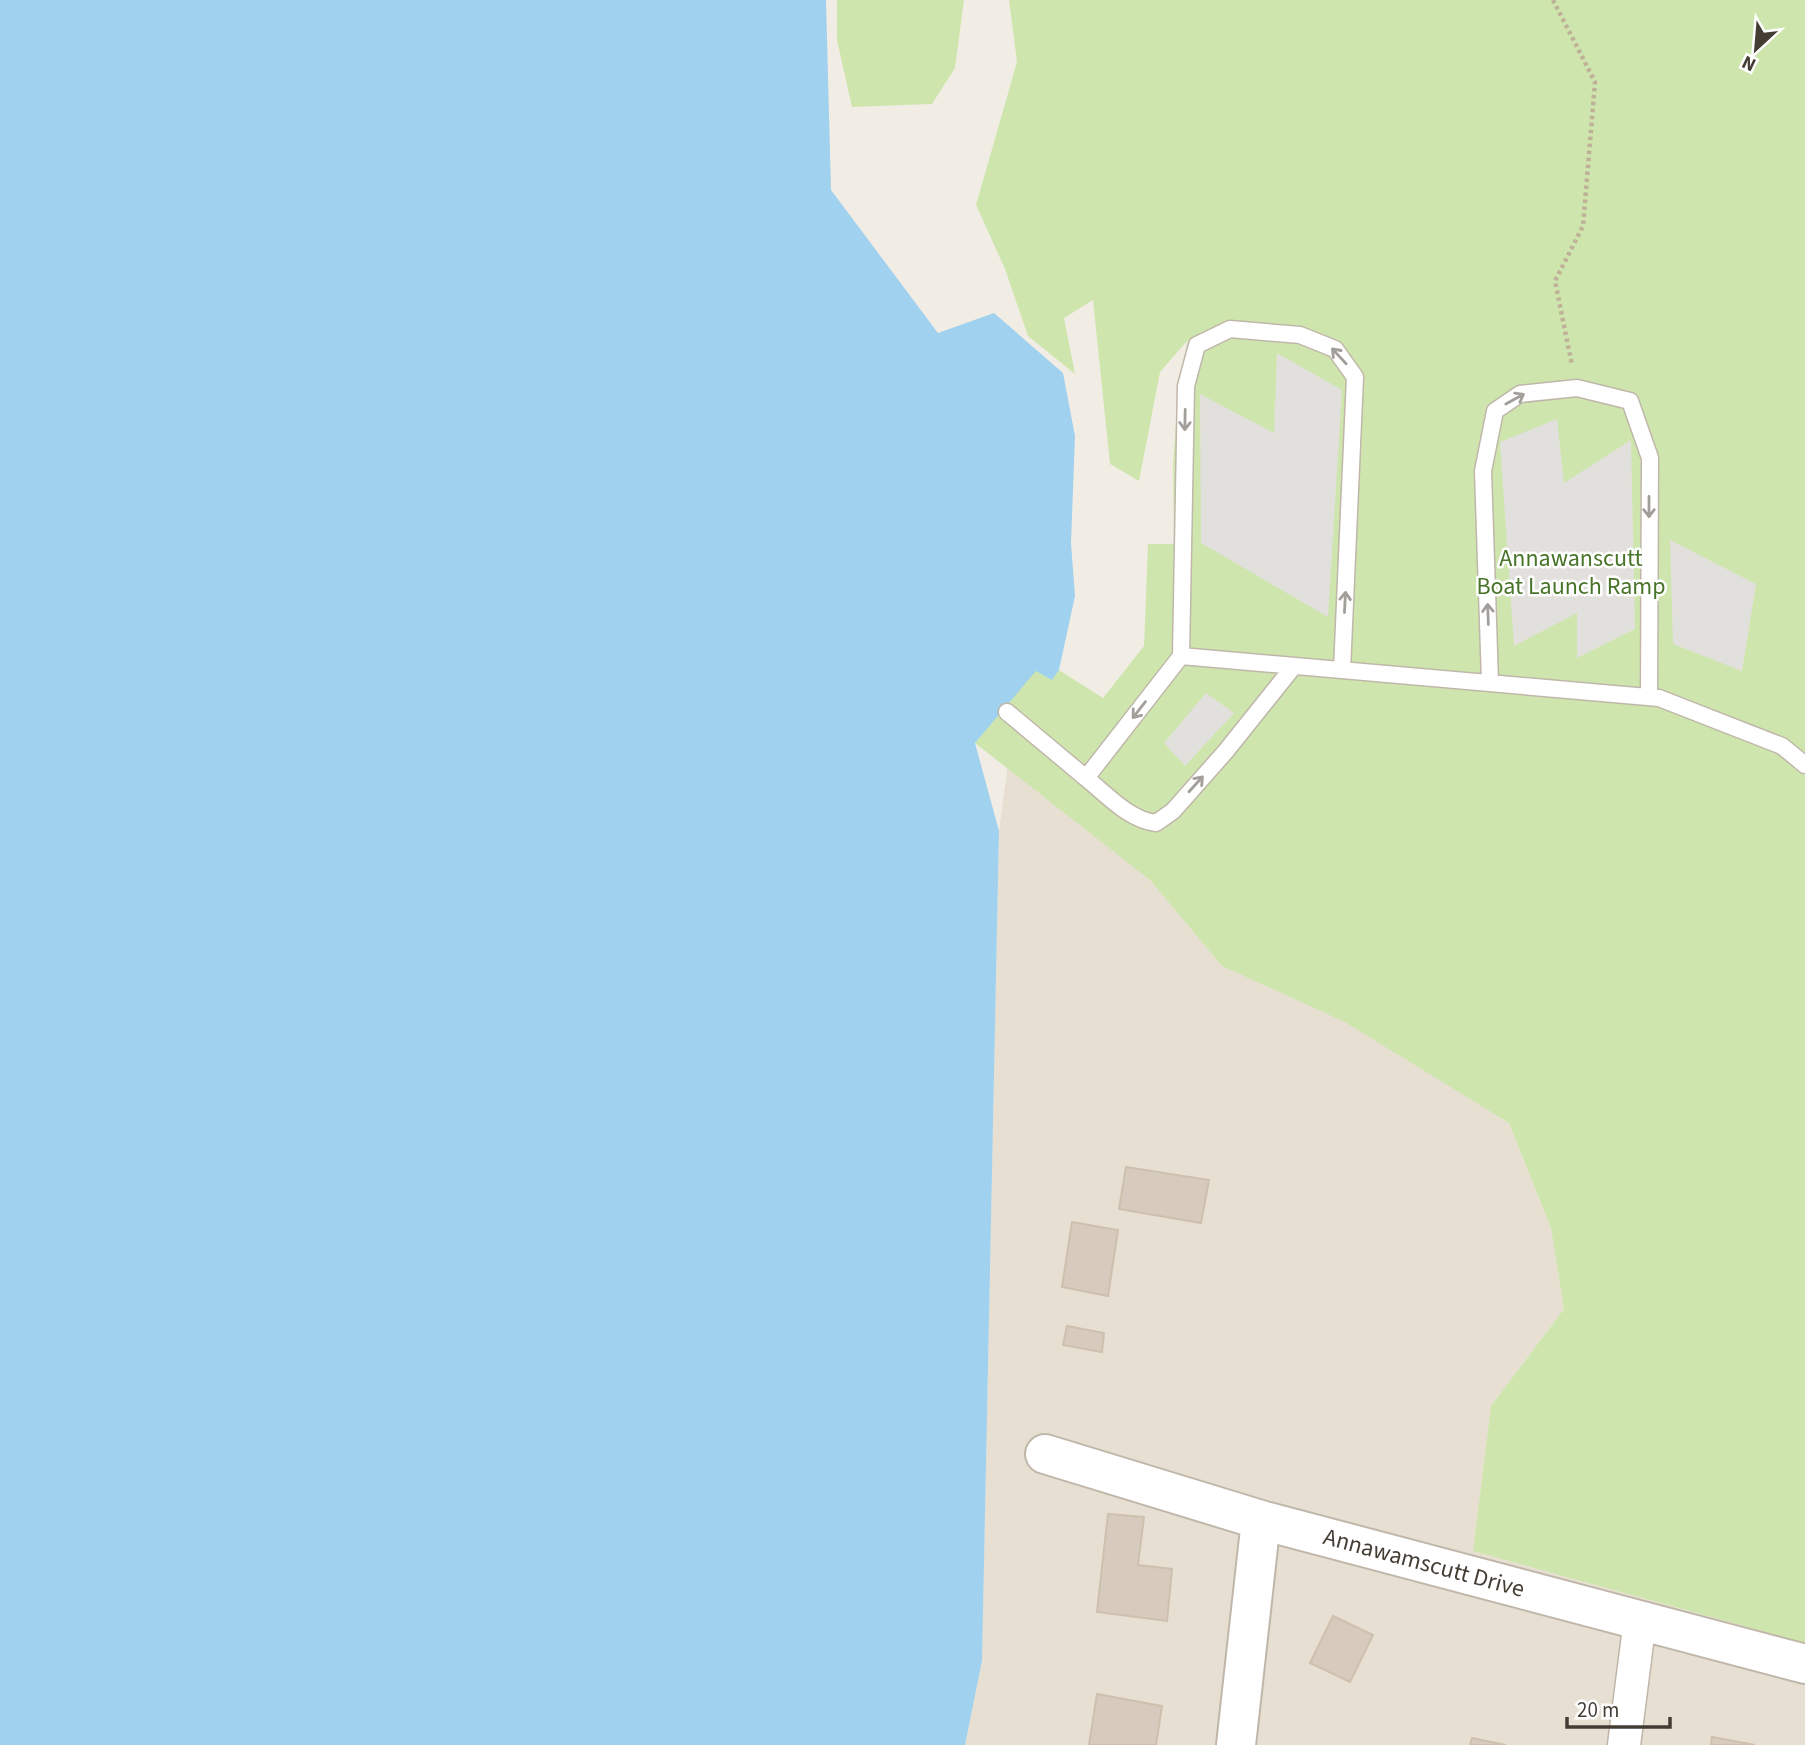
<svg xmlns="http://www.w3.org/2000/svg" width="1805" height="1745" font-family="'Source Sans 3',sans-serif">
  <rect width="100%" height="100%" fill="#f2ede4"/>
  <path fill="#e6dfd2" d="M1008,763L1150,880L1222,966L1345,1021L1509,1123L1551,1228L1564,1309L1491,1406L1473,1551L1805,1643V1745H965L982,1661L999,831Z"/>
  <path fill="#cee6ad" d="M837,0H964L955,68L932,104L852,107L837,40Z
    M1009,0H1805V1643L1473,1551L1491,1406L1564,1309L1551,1228L1509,1123L1345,1022L1222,966L1150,880L975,743L1035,670L1052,679L1059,670L1103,698L1144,646L1148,544H1174L1173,464L1179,382L1188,340L1160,372L1139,481L1110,464L1093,300L1064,318L1075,374L1028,336L1005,269L976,205L1017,62Z"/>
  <path fill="#e2e0dc" d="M1277,353L1342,390L1328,617L1201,543L1200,394L1274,433Z
    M1557,419L1564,483L1631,440L1635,629L1577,658V613L1514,646L1500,442Z
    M1670,540L1756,584L1742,671L1673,644Z
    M1206,693L1234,713L1185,766L1164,743Z"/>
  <path fill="#a0d1ef" d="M0,0H826L831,190L938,333L994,313L1063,373L1075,436L1071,543L1075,596L1059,670L1052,680L1036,671L975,743L999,831L982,1661L965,1745H0Z"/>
  <path fill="#d6cbbd" stroke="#cec0ad" stroke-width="2" d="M1126,1167L1209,1180L1201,1223L1119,1209Z
    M1072,1222L1118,1230L1108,1296L1062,1287Z
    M1067,1326L1104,1333L1102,1352L1063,1345Z
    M1108,1514L1144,1517L1138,1565L1172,1569L1167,1621L1097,1612Z
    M1333,1616L1373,1635L1350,1682L1310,1663Z
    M1097,1694L1162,1706L1156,1745H1089Z
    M1712,1737L1755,1745H1711Z
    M1472,1738L1506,1745H1470Z"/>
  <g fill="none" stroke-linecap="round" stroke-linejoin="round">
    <defs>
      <path id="service" d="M1181,656L1186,386L1197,345L1230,329L1300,335L1335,349L1355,377L1342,670
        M1181,656L1659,698L1782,746L1805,765
        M1181,656L1086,778C1106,794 1129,820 1156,823L1173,811L1226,751L1294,666
        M1490,682L1483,471L1495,411L1520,394L1577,388L1630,401L1650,458L1649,697
        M1007,712L1086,778"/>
      <path id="minor" d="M1624,1745L1640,1620"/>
      <path id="tertiary" d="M1045,1454L1261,1520L1805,1664
        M1236,1745L1261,1520"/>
    </defs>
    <use href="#service" stroke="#c0b7aa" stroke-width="19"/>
    <use href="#minor" stroke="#c0b7aa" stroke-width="35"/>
    <use href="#tertiary" stroke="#c0b7aa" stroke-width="42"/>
    <path stroke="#bfb098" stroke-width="4.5" stroke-dasharray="3.5 3.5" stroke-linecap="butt" d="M1553,0L1595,82L1583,226L1555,281L1572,365"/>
    <use href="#service" stroke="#fff" stroke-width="16"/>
    <use href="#minor" stroke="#fff" stroke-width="32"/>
    <use href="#tertiary" stroke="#fff" stroke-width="38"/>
  </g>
  <defs><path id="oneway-shaft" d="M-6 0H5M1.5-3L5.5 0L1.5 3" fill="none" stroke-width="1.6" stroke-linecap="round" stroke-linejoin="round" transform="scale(1.75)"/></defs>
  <g stroke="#a29e9a">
    <use href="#oneway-shaft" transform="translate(1339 356) rotate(-133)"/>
    <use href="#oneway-shaft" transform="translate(1515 399) rotate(-29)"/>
    <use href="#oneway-shaft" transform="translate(1185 420) rotate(91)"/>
    <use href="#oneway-shaft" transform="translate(1649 507) rotate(90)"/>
    <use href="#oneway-shaft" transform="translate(1345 602) rotate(-87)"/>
    <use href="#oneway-shaft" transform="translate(1488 614) rotate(-92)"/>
    <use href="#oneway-shaft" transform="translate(1139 710) rotate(128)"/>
    <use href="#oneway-shaft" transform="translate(1196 784) rotate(-48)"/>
  </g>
  <g text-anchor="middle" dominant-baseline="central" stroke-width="5" stroke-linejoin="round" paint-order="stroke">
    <g font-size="24" fill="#487429" stroke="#fff">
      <text x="1571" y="558">Annawanscutt<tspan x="1571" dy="28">Boat Launch Ramp</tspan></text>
    </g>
    <g font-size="24" fill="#443d34" stroke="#fff">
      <text transform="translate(1424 1563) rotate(15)">Annawamscutt Drive</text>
    </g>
  </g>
  <g transform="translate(1756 49) rotate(206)" stroke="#ffffff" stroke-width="5" paint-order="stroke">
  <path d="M0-5L12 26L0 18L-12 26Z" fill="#443d34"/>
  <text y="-10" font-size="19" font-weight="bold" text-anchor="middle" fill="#443d34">N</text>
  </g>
  <path d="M1567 1717v10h103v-10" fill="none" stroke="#443d34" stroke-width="3.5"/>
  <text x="1577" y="1717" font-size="21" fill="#443d34" stroke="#ffffff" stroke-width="5" paint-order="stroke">20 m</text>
</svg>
